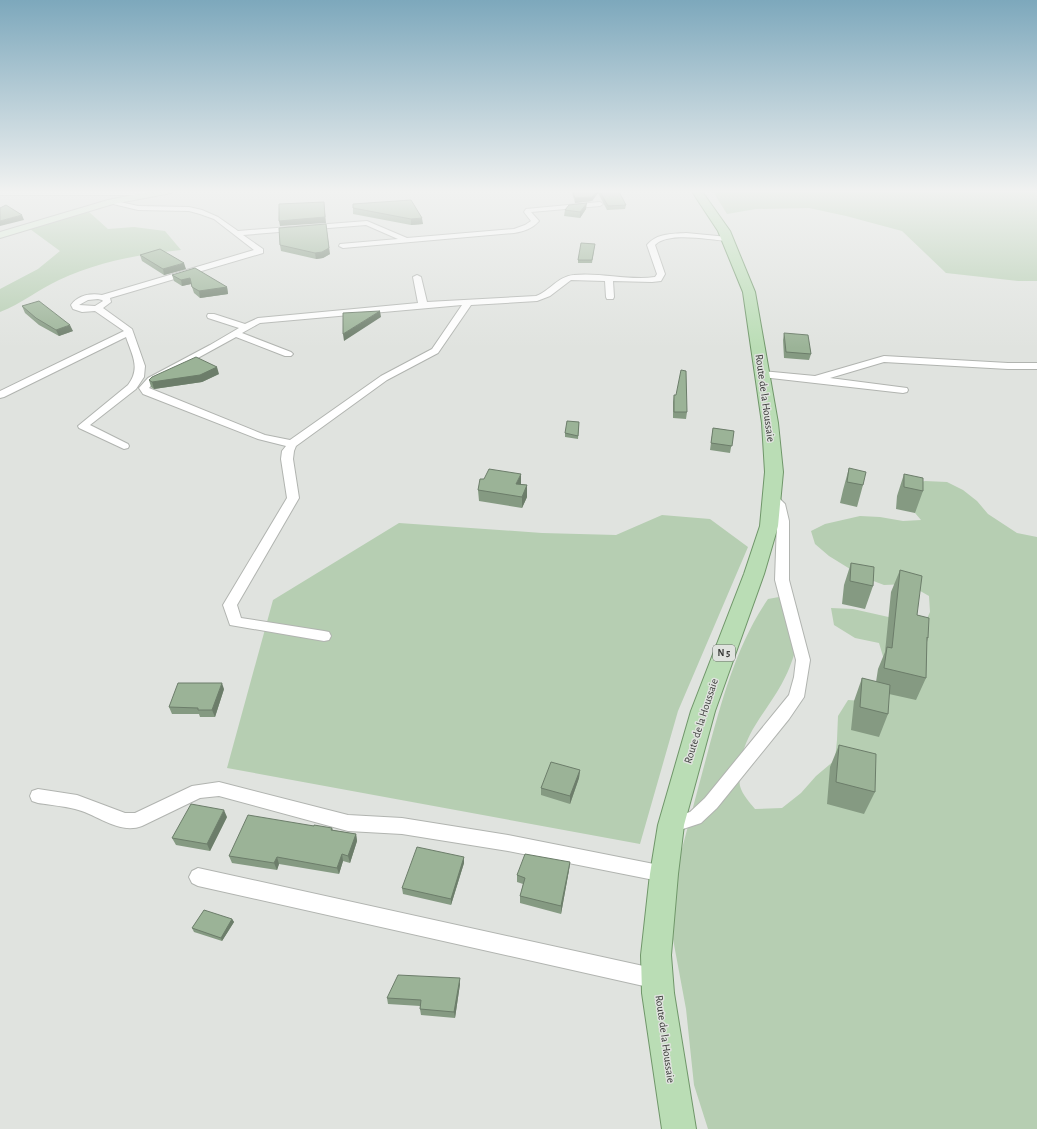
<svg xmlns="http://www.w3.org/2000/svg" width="1037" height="1129" font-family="'Alegreya Sans',sans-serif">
  <rect width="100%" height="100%" fill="#e0e3df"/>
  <path fill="#b6ceb2" d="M712,190H1037V281H1018L946,273L902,231L846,216L809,208L756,209L727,214Z
    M88,211L108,229L134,227L165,231L181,250C140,254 97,262 59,280C39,289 21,304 0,312V289L38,269L60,251L30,229Z
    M925,481L947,482L963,490L977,501L988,514L1017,533L1037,537V1129H708L694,1085L686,1009L673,939L675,907L674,879C685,837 696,796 707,755C722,700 736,646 768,599L790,595C792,599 797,605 798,611C803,637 791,670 777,692C761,718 741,739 740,771C740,775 739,782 740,786C742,794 750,803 755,809L782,808L801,793L816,776L835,760L837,740L838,716L848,700L879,702L885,663L879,643L855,638L834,625L831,608L853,609L924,625L930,612L929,596L908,584L884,585L863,577L829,556L815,544L811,531L825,524L860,516L880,517L903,521L921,520L898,493L909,485Z
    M662,515L710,519L748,547L678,711L640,844L227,768L273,600L399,523L542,533L616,535Z"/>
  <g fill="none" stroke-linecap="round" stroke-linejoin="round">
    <defs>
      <path id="street" d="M0,191H154L157,193L154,195H0Z
        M111,200L138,206L189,207L202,210L218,217L238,231L367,221L407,238L514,229L525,225L531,221L524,212L526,209L600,202L603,204L600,206L531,212L539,221C532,229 524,231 514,233L343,248L339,246L340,244L398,239L366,225L243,235L263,249V253L110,298L111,302L103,308L132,329L145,366L144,377L136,389L90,425L128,444L129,446L128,448L124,449L79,428L78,426L128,385C141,368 132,355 126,337L4,397L0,398V391L124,331L95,311L82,312L73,309L71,305C78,295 91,293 102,295L254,250L214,219L200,214L189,211L138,210L109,203V201ZM98,299L102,300L103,301L95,306L79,305L88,300Z
        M686,233L728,237L732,239L728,241C710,240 668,231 655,245L665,274L661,281L652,282L613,281L614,297L613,299H607L606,297L605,281L571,280L550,296L537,301L471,305L438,353L387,380L296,446L294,451L293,459L299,498L237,605L241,618L324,631L329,632L331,636L329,640L324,641L230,625L223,605L287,498L281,459L282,451L286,446L258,439L143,394L139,388L148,378L210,345L239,328L208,318L207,316L208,314H214L245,324L258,318L418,303L413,277L417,275L421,277L427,302L536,296C550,291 558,276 574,275C600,272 629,281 655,277L657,274L647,245C657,233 672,234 686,233ZM462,305L432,349L381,376L290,440L265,435L149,388L154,382L236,337L285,356H291L293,354L291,352L242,333L260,323Z
        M884,356L1008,363H1037V369H1008L884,362L830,378L907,388L908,390L907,392L903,393L762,377L757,374L762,371L815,376Z
        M772,494L776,495L785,504L789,521V580L810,660L804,697L789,719L717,808L701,823L671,833L665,830L662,825L665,820L690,812L705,798L789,695L794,677L796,660L775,580L777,521L773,505L766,498L768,495Z
        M219,782L348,815L402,818L508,835L664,866L670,868L673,874L670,880L664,882L508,851L402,834L348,831L219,796L200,798L142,826C119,835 97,814 75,809C63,806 50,805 38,803L32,801L30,796L32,791L38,789L77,795L125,813H135L192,786Z
        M198,868L657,969L664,972L667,979L664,986L657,989L198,886L192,883L189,877L192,871Z"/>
      <path id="secondary" d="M159,190H176L171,193L113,204L0,238V232L108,200Z"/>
      <path id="primary" d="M691,190H701L730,231L755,292L778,423L783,472L778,526L764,574L715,711L684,825L678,874L671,955L674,993L696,1129H662L642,993L641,955L650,874L658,825L691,711L744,574L760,526L765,472L762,423L743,292L718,231Z"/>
    </defs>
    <use href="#street" stroke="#b1b4b0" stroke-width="2"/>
    <use href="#secondary" stroke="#b1b4b0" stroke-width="2"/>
    <use href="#primary" stroke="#6f9669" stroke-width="2"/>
    <use href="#street" fill="#fff" fill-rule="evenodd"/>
    <use href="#secondary" fill="#dceeda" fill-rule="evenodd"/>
    <use href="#primary" fill="#baddb5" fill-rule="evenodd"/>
  </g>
  <path fill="#859a82" d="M572,190H618L626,205L625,209L607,210L598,193L592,201L575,203L572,193Z
    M411,200L423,224L411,225L353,214V208Z
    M586,209L580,218L564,216L565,210Z
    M595,244L592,263H578V260Z
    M280,245L330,254L323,258L316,259L281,251Z
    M140,255L186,269L164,275L142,261Z
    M172,275L227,287L228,294L200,298L194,293L191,284L182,286L174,281Z
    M22,306L73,331L59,336L39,325L25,313Z
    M784,333L811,354L809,360L784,358L783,340Z
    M219,374L202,382L154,389L151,387L149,380Z
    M674,395H676L687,412L686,419L673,418V402Z
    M579,422L578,439L565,437V433Z
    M713,428L734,431L730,453L710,450Z
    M849,468L863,485L857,507L840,503L843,490Z
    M904,474L923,491L915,513L896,509L897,496Z
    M484,479L527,485V497L522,508L479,501L478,490Z
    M851,563L873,586L865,609L842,604L844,585Z
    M900,570L917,615L928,638L927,642L926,678L916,700L889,694L888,714L879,737L851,730L854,701L862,678L876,682L878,669L885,652L891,592Z
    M224,689L215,717H200L199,714H172L169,707Z
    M839,745L875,792L864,814L827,804L830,767Z
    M580,770L579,778L570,804L541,795V788Z
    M227,817L210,851L176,845L172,838Z
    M314,826L332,828L333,830L356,834L357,841L350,863L343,861L339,874L279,864L277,870L232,863L229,856Z
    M464,857V863L451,905L403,894L402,888Z
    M570,862L569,870L561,914L520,903V896L523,884L517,882V875Z
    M232,919L234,922L222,941L194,932L192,928Z
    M460,984L455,1018L421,1015L420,1009V1006L388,1004L387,998Z"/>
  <path fill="#6c7d6a" d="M598,190V193L592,201L575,203V198Z
    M324,202L326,223L280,226L279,221Z
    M587,203L586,209L580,218V212Z
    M22,215L24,220L0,226V221Z
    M422,218L423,224L411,225V219Z
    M326,224L330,254L323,258L316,259L315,253Z
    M184,263L186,269L164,275L163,269Z
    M190,278L191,284L182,286L181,280Z
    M227,287L228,294L200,298L199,291Z
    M380,311L381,317L344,341L343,334Z
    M70,325L73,331L59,336L56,330Z
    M217,367L219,374L202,382L154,389L152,382Z
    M521,474V485L516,484Z
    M527,485V497L522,508V497Z
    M222,683L224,689L215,717L212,710Z
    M580,770L579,778L570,804V796Z
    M224,810L227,817L210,851L207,844Z
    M356,834L357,841L350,863L348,856Z
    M342,854L343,861L339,874L337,868Z
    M277,857L279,864L277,870L274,863Z
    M464,857V863L451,905V899Z
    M570,862L569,870L561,914V906Z
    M232,919L234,922L222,941L221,938Z
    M460,978V984L455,1018L454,1012Z"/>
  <path fill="#9bb397" stroke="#6c7d6a" d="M572,190H598L592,197L575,198Z
    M599,190H618L626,205L608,206Z
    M411,200L422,218L411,219L353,208V204Z
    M324,202L325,217L279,221V204Z
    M587,203L580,212L565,210L569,205Z
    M6,205L22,215L0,221V208Z
    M326,224L329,248L322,252L315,253L280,245L279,228Z
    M581,243L595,244L592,260H578Z
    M160,249L184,263L163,269L140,255Z
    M195,268L227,287L199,291L192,287L190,278L181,280L172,275Z
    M39,301L70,325L56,330L36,318L22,306Z
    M380,311L343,334V313Z
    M784,333L808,335L811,354L786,352Z
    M196,357L217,367L200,375L152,382L149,380L152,377Z
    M681,370L686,371L687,412H674V395H676Z
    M567,421L579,422L578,436L565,433Z
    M713,428L734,431L732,446L711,443Z
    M849,468L866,472L863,485L847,482Z
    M489,469L521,474L516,484L527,485L522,497L478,490L480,479H484Z
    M904,474L923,478V491L904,487Z
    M851,563L874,567L873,586L850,581Z
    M900,570L922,576L917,615L929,618L928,638L927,637L926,678L884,668L887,647L892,648Z
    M862,678L890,685L888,714L860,707Z
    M178,683H222L212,710H198V708L169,707Z
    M839,745L876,754L875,792L836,782Z
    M551,762L580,770L570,796L541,788Z
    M191,804L224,810L207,844L172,838Z
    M248,815L314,826V825L332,828L331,830L356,834L348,856L342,854L337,868L277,857L274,863L229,856Z
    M417,847L464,857L451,899L402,888Z
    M525,854L570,862L561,906L520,896L525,878L517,875Z
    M204,910L232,919L221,938L192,928Z
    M398,975L460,978L454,1012L420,1009L421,1000L387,998Z"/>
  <linearGradient id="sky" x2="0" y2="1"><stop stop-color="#7da8bc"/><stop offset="0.55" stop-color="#f1f2f1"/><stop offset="1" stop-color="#f1f2f1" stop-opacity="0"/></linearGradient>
  <rect width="1037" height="348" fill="url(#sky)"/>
  <g text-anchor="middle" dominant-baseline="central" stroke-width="3" stroke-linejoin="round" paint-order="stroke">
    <rect fill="#e0e3df" stroke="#6b6d6a" stroke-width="1" x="713" y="645" width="22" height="16" rx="3"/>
    <g font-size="10" font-weight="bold" fill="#393a38">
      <text x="724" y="653">N 5</text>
    </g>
    <g font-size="11" fill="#393a38" stroke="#e0e3df">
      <text transform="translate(765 398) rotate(82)">Route de la Houssaie</text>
      <text transform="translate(701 721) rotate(-72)">Route de la Houssaie</text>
      <text transform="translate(665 1039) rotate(82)">Route de la Houssaie</text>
    </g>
  </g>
</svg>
